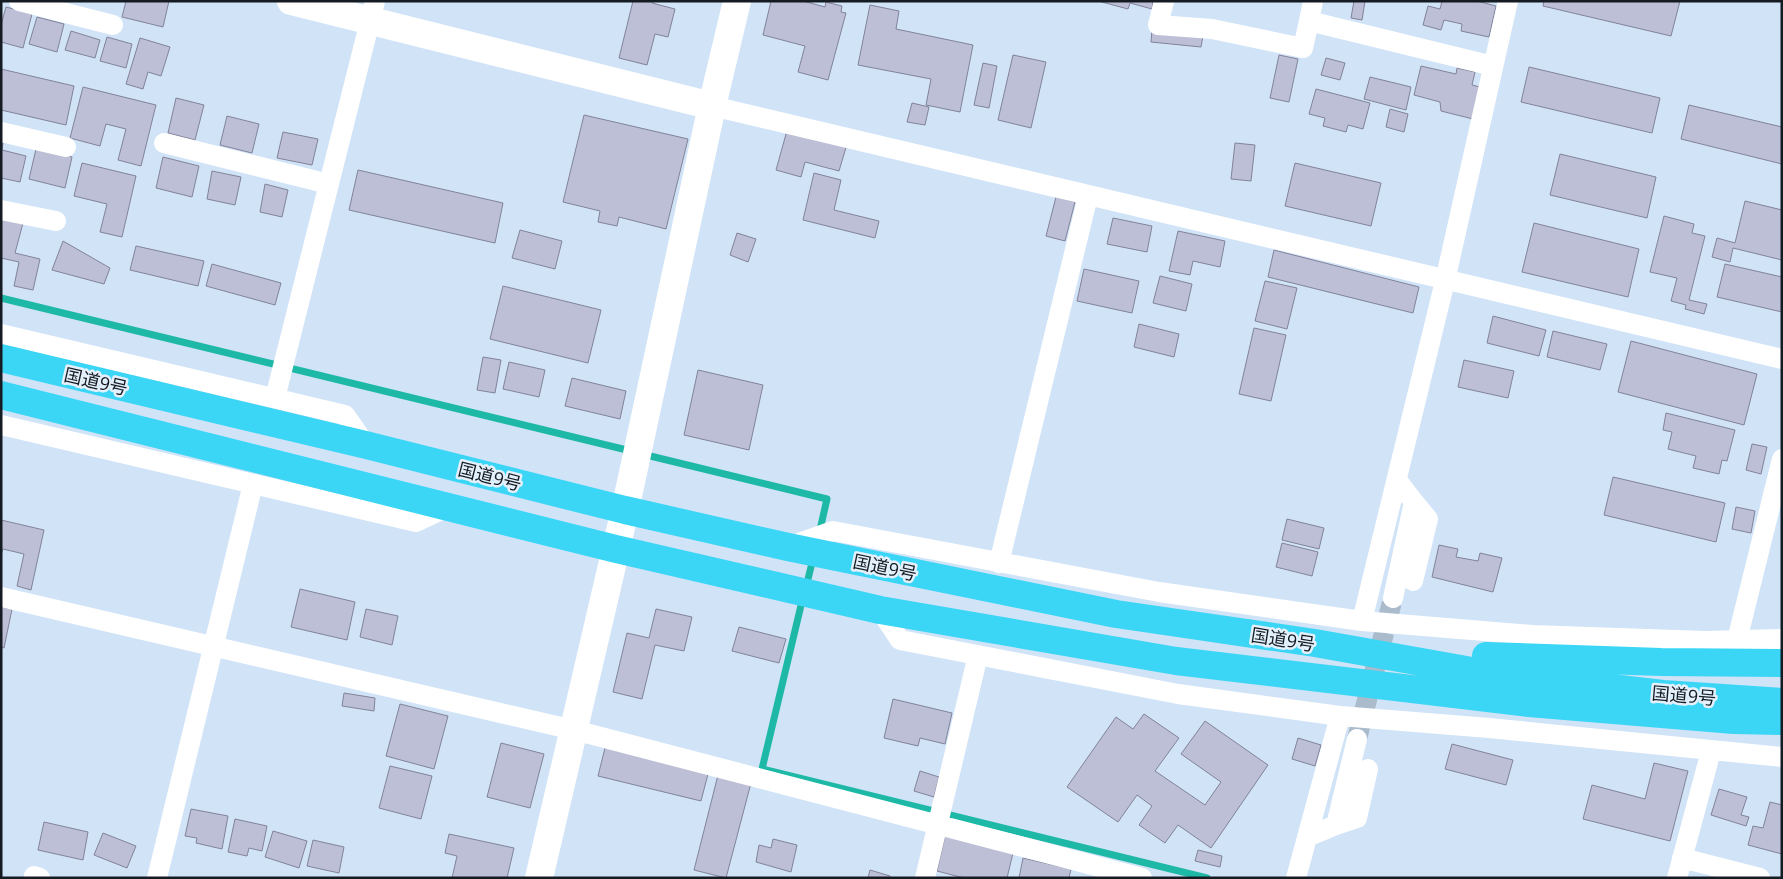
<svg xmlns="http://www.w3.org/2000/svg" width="1783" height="879" font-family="'Open Sans','Noto Sans JP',sans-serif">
  <rect width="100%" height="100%" fill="#d0e3f7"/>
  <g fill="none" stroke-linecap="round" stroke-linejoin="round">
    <path stroke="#1eb8a6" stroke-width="7" d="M1,298L631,451
      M642,454L827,499L819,534
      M806,587L813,559
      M803,597L762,769L1207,878"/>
  </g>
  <path fill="#bdbfd7" stroke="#818399" d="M126,1H169L163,27L122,17Z
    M633,1H653L652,3L675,9L668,37L655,34L647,65L619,58Z
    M771,1H803L825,7L826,2L842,6L841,12L846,13L828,80L798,72L805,46L763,35Z
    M1098,1H1153L1152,9L1130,3L1128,9Z
    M1354,1H1365L1362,20L1351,18Z
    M1442,1H1477L1496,6L1489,37L1461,31L1462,24L1444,20L1441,30L1423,25L1428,6L1440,9Z
    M1544,1H1680L1671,36L1543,6Z
    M870,5L899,11L896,29L973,45L960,112L926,105L931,79L858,65Z
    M6,7L32,14L23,48L1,42V25Z
    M37,17L64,24L57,52L29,44Z
    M1152,30L1203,36L1201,47L1151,42Z
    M71,31L100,40L95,58L65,50Z
    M107,37L132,44L126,68L100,61Z
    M140,38L170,47L161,76L148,72L143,89L126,84Z
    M1013,55L1046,62L1031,128L998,120Z
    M1279,55L1298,59L1289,102L1270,98Z
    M1326,58L1345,63L1340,80L1321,75Z
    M983,63L997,66L989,108L974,105Z
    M1421,66L1456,74L1457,68L1475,72L1472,85L1480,87L1473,119L1441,111L1440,102L1414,95Z
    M1529,67L1660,98L1652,133L1521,102Z
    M1,69L74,86L66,125L1,110Z
    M1370,77L1411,87L1406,110L1364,99Z
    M83,87L156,105L141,166L118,160L126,129L106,124L100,146L70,138Z
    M1316,89L1370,103L1363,129L1348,125L1346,132L1323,126L1325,118L1309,114Z
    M176,98L204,105L195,140L168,133Z
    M912,103L929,107L925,125L907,122Z
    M1689,105L1782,127V164L1681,139Z
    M1390,109L1408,114L1404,132L1386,127Z
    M584,115L688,139L666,229L619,217L617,226L598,222L600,211L563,202Z
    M227,116L259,124L252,153L220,145Z
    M788,127L847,144L839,171L805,162L801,177L776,170Z
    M283,132L318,139L312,165L277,158Z
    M1,143H3L2,150L26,156L20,182L1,178Z
    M1235,143L1255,145L1251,181L1231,179Z
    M36,149L72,157L65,188L29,179Z
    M1560,154L1656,177L1647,218L1550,195Z
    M163,157L199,166L192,197L156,188Z
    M82,163L136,176L122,237L100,232L107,204L74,196Z
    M1295,163L1381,183L1371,226L1285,206Z
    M358,170L503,203L495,243L349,210Z
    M212,171L241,177L235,205L207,199Z
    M814,173L841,180L834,210L879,221L875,238L803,220Z
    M265,184L288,190L282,217L260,212Z
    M1056,197L1075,202L1065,241L1046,236Z
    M1745,201L1782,210V260L1733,248L1730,262L1712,257L1717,238L1735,243Z
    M1664,216L1694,224L1692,233L1705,236L1689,300L1707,304L1704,314L1685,309L1686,305L1671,301L1677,278L1650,272Z
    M1,218L23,223L15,253L40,259L33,290L14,286L19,262L1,258Z
    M1113,218L1152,226L1147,252L1107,244Z
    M1534,223L1639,249L1628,297L1522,272Z
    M520,230L562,241L555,269L512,258Z
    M1178,231L1225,241L1220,267L1193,261L1190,275L1169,271Z
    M737,233L756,239L748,262L730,255Z
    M63,241L110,268L104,284L52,270Z
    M136,246L204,261L198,286L130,270Z
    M1274,250L1419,287L1413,313L1268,277Z
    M212,264L281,283L275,305L206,286Z
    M1725,264L1782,277V312L1717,297Z
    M1084,269L1139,281L1132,313L1077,301Z
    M1160,276L1192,284L1186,311L1153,303Z
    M1265,281L1297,288L1287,329L1255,321Z
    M503,286L601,310L588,363L490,339Z
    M1493,316L1546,330L1539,356L1487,343Z
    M1139,324L1179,334L1174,357L1134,347Z
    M1254,328L1286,335L1271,401L1239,394Z
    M1553,331L1607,344L1600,370L1547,357Z
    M1631,341L1757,374L1744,425L1618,392Z
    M483,357L501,360L495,393L477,390Z
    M1464,360L1514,371L1508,398L1458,387Z
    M509,362L545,370L539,397L503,389Z
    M698,370L763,385L749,450L684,435Z
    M572,378L626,391L620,419L565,406Z
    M1666,413L1735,430L1727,461L1722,460L1719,474L1693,468L1696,456L1668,449L1672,432L1663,430Z
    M1752,444L1767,447L1761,474L1746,470Z
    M1613,477L1725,503L1716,542L1604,515Z
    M1736,507L1755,511L1751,533L1732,529Z
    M1287,519L1324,528L1319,549L1282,540Z
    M1,520L44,530L31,590L17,586L24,554L3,549L1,555Z
    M1282,543L1318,552L1312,576L1276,567Z
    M1439,545L1458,549L1456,557L1478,561L1480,553L1502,558L1493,592L1432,577Z
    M300,589L355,602L347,640L291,627Z
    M1,607L12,609L4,648L1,647Z
    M366,609L398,616L392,645L360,637Z
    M656,609L692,617L684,651L655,645L642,699L613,692L627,633L649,638Z
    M739,627L786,639L779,663L732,651Z
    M344,693L375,698L374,711L342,706Z
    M893,699L952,713L945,744L920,738L918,746L884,738Z
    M400,704L448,716L434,769L386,756Z
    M1144,714L1179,738L1155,771L1205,805L1221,782L1181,754L1205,721L1268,765L1211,848L1178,825L1165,843L1139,825L1152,806L1137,795L1118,822L1067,787L1116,717L1133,729Z
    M1298,738L1321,745L1315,766L1292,759Z
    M501,743L544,754L530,808L487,797Z
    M606,744L709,770L701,801L598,776Z
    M1452,744L1513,760L1506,785L1445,769Z
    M1654,763L1688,771L1670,841L1583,819L1592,785L1645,799Z
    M390,766L432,776L421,819L379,808Z
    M920,771L939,777L934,797L914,791Z
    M718,775L751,783L726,878L694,870Z
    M1719,789L1747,797L1741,815L1749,817L1746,826L1711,815Z
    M1770,802L1782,805V854L1748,845L1753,826L1763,828Z
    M191,809L228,816L222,849L196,843L197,838L185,836Z
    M235,819L267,826L262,851L249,848L247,856L228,852Z
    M44,822L88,832L83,860L38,850Z
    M273,831L307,841L299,868L265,857Z
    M103,833L136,846L127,868L94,855Z
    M449,834L514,848L507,878H452L457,856L445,853Z
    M945,836L1013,853L1007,878H964L937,871Z
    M773,839L797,845L791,872L756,862L759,845L771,848Z
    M313,840L344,847L339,873L307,866Z
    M1198,850L1222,856L1220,867L1195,861Z
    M1023,858L1071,869L1069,878H1019Z
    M870,870L890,876V878H868Z"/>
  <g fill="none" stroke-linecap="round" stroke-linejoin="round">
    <path stroke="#abc" stroke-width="20" stroke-dasharray="20 10" stroke-linecap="butt" d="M1357,739L1393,598"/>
    <path stroke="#fff" stroke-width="20" d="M19,1L113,25
      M1164,1L1158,25L1212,29L1303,48L1309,21
      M1313,1L1309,21L1493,66
      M712,106L1782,359
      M1,132L66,147
      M164,143L329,184
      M1,210L56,221
      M1,334L345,415L366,445
      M275,398L375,1
      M1,425L416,522L448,507
      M788,547L833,531L1159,592L1362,621L1532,635L1705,641L1782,639
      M999,563L1088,196
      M1413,581L1428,519L1414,502
      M1,597L574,730L1142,878
      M1393,598L1414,502L1397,480
      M880,610L900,640L1178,694L1340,716L1489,728L1782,757
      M1362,621L1445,281L1508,1
      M1737,640L1782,459
      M1336,825L1357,818L1368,769
      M1307,837L1336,825L1357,739
      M1682,858L1760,878
      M34,876L40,878
      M157,878L253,484
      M925,878L978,655
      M1296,878L1340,716
      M1677,878L1711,751"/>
    <path stroke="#fff" stroke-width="28" d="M291,1L712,106
      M539,878L625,510L712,106L737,1"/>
    <path stroke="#3bd6f6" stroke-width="28" d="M1,358L366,445L625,510L788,547L1116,614L1315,643L1483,673L1663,694L1782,702
      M1,395L616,549L880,610L1176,661L1529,703L1734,720L1782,721
      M1486,656L1661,662L1782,663"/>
  </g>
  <g text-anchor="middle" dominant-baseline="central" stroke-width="5" stroke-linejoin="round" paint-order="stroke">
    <g font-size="18" fill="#141b22" stroke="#e4f0fb">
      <text transform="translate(96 381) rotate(13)">国道9号</text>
      <text transform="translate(490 476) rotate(14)">国道9号</text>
      <text transform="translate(885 567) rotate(12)">国道9号</text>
      <text transform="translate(1283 639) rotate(9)">国道9号</text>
      <text transform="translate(1684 695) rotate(5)">国道9号</text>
    </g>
  </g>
  <rect width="1783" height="879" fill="none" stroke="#141b22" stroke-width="5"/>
</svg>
